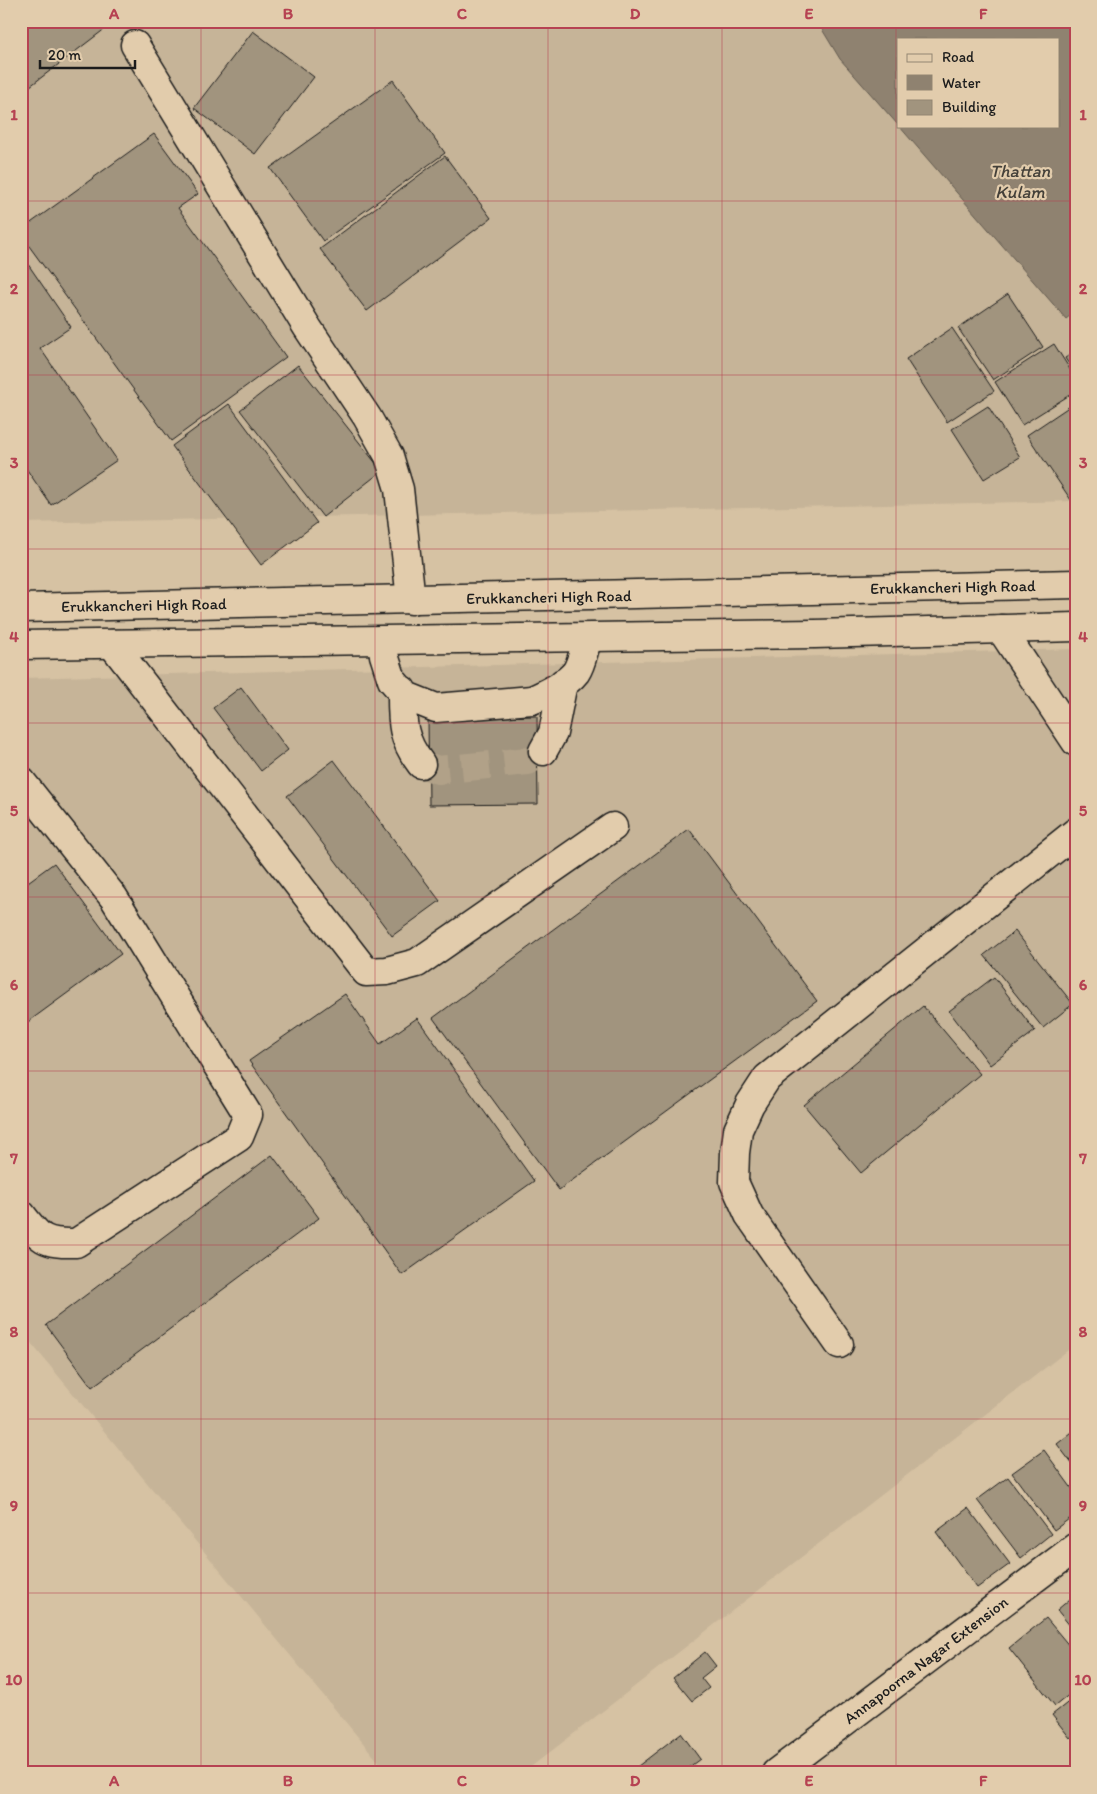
<svg xmlns="http://www.w3.org/2000/svg" width="1097" height="1794" font-family="Itim,sans-serif">
  <rect width="100%" height="100%" fill="#d6c2a3"/>
  <filter id="ink" filterUnits="userSpaceOnUse"><feTurbulence type="fractalNoise" baseFrequency=".02" numOctaves="2"/><feDisplacementMap in="SourceGraphic" scale="10" xChannelSelector="R" yChannelSelector="G"/><feConvolveMatrix kernelMatrix="1 2 1 2 8 2 1 2 1" color-interpolation-filters="sRGB"/></filter>
  <g filter="url(#ink)">
    <path fill="#c6b498" fill-rule="evenodd" d="M21,21H1076V501L21,523ZM898,39H1058V126H898Z
      M1076,649V1344L523,1773H388L21,1331V678Z"/>
    <path fill="#8f8270" stroke="#61594e" d="M817,21H1076V311L1066,319L899,126H1058V39H898V125L840,59Z"/>
    <path fill="#a1947e" stroke="#1c1c1c" d="M21,21H107L110,25L21,93Z
      M253,31L314,77L255,154L194,108Z
      M393,80L445,153L323,241L270,168Z
      M154,134L198,194L178,208L286,357L171,441L21,235V230Z
      M445,156L491,218L367,311L320,249Z
      M21,254L71,327L40,348L117,460L51,505L21,461Z
      M1008,294L1043,347L993,380L958,328Z
      M952,328L994,391L947,422L906,359Z
      M1054,344L1076,379V391L1022,425L995,382Z
      M1076,351V375L1065,358Z
      M298,365L382,471L323,517L240,410Z
      M1076,402V497L1071,500L1027,435Z
      M229,404L317,523L261,565L172,446Z
      M988,406L1020,457L984,479L952,429Z
      M241,687L288,750L261,771L213,708Z
      M537,716L538,804L429,805L428,718Z
      M334,760L440,901L392,936L287,796Z
      M689,829L817,1001L559,1190L433,1018Z
      M54,863L121,954L21,1027V887Z
      M1015,931L1073,1004L1043,1028L984,955Z
      M994,977L1035,1031L990,1065L949,1011Z
      M345,994L380,1044L417,1018L534,1181L402,1275L249,1061Z
      M923,1006L980,1074L861,1173L804,1105Z
      M272,1155L319,1218L92,1387L46,1325Z
      M1076,1429V1469L1057,1444Z
      M1044,1450L1076,1494V1514L1054,1530L1012,1473Z
      M1008,1477L1051,1534L1021,1558L977,1500Z
      M968,1508L1010,1564L977,1588L936,1532Z
      M1076,1594V1633L1057,1610Z
      M1046,1618L1076,1654V1689L1055,1706L1009,1648Z
      M705,1652L716,1666L701,1678L709,1688L692,1701L673,1678Z
      M1076,1696V1738L1073,1735L1070,1738L1052,1715Z
      M681,1733L700,1759L681,1773H629Z"/>
    <g fill="none" stroke-linecap="round" stroke-linejoin="round">
      <path stroke="#b1a188" stroke-width="28" stroke-dasharray="28 14" stroke-linecap="butt" d="M421,764L438,770L528,761L543,751"/>
      <defs>
        <path id="minor" d="M135,45L307,327L367,417L389,456L399,489L411,600
          M1001,629L1076,742
          M382,641L384,655L392,680L406,696L436,708L532,700C546,694 566,685 576,672C582,663 584,648 588,638
          M112,644L366,972L387,971L417,963L613,827
          M402,690C402,721 401,738 421,764
          M543,751L553,733L563,683
          M21,781L114,898L248,1115L239,1137L76,1243C44,1244 40,1239 21,1214
          M839,1344L749,1215L734,1182L735,1153L738,1130L750,1104L767,1078L1076,832
          M776,1773L1076,1547"/>
        <path id="major" d="M21,608L1076,584
          M21,645L815,634L1076,627"/>
      </defs>
      <use href="#minor" stroke="#1c1c1c" stroke-width="31"/>
      <use href="#major" stroke="#1c1c1c" stroke-width="31"/>
      <use href="#minor" stroke="#e2ccac" stroke-width="28"/>
      <use href="#major" stroke="#e2ccac" stroke-width="28"/>
    </g>
  </g>
  <path fill="none" stroke="#b64252" stroke-width="1" stroke-opacity="0.55" d="M201,21V1773M375,21V1773M548,21V1773M722,21V1773M896,21V1773M21,201H1076M21,375H1076M21,549H1076M21,723H1076M21,897H1076M21,1071H1076M21,1245H1076M21,1419H1076M21,1593H1076"/>
  <g text-anchor="middle" dominant-baseline="central" stroke-width="4.5" stroke-linejoin="round" paint-order="stroke">
    <g font-size="16" fill="#1c1c1c" stroke="#e2ccac">
      <text transform="translate(953 587) rotate(-1)">Erukkancheri High Road</text>
      <text transform="translate(549 597) rotate(-1)">Erukkancheri High Road</text>
      <text transform="translate(144 605) rotate(-1)">Erukkancheri High Road</text>
      <text transform="translate(926 1660) rotate(-37)">Annapoorna Nagar Extension</text>
    </g>
    <g font-size="18" font-style="italic" fill="#444039" stroke="#e2ccac">
      <text x="1020" y="171">Thattan<tspan x="1020" dy="21">Kulam</tspan></text>
    </g>
  </g>
  <rect width="1097" height="1794" fill="none" stroke="#e2ccac" stroke-width="55"/>
  <rect x="897" y="38" width="162" height="90" fill="#e2ccac" stroke="#938672"/>
  <rect x="907" y="54" width="25" height="8" fill="#e2ccac" stroke="#938672"/>
  <text x="942" y="62" font-size="15" fill="#1c1c1c">Road</text>
  <rect x="907" y="75" width="25" height="15" fill="#8f8270" stroke="#938672"/>
  <text x="942" y="88" font-size="15" fill="#1c1c1c">Water</text>
  <rect x="907" y="100" width="25" height="15" fill="#a1947e" stroke="#938672"/>
  <text x="942" y="112" font-size="15" fill="#1c1c1c">Building</text>
  <path d="M40 60v8h95v-8" fill="none" stroke="#1c1c1c" stroke-width="2.5"/>
  <text x="48" y="60" font-size="15" fill="#1c1c1c" stroke="#e2ccac" stroke-width="4" paint-order="stroke">20 m</text>
  <rect x="28" y="28" width="1042" height="1738" fill="none" stroke="#b64252" stroke-width="2"/>
  <g font-size="16" text-anchor="middle" font-weight="bold" fill="#b64252">
    <text x="114" y="19">A</text>
    <text x="288" y="19">B</text>
    <text x="462" y="19">C</text>
    <text x="635" y="19">D</text>
    <text x="809" y="19">E</text>
    <text x="983" y="19">F</text>
    <text x="14" y="120">1</text>
    <text x="1083" y="120">1</text>
    <text x="14" y="294">2</text>
    <text x="1083" y="294">2</text>
    <text x="14" y="468">3</text>
    <text x="1083" y="468">3</text>
    <text x="14" y="642">4</text>
    <text x="1083" y="642">4</text>
    <text x="14" y="816">5</text>
    <text x="1083" y="816">5</text>
    <text x="14" y="990">6</text>
    <text x="1083" y="990">6</text>
    <text x="14" y="1164">7</text>
    <text x="1083" y="1164">7</text>
    <text x="14" y="1337">8</text>
    <text x="1083" y="1337">8</text>
    <text x="14" y="1511">9</text>
    <text x="1083" y="1511">9</text>
    <text x="14" y="1685">10</text>
    <text x="1083" y="1685">10</text>
    <text x="114" y="1786">A</text>
    <text x="288" y="1786">B</text>
    <text x="462" y="1786">C</text>
    <text x="635" y="1786">D</text>
    <text x="809" y="1786">E</text>
    <text x="983" y="1786">F</text>
  </g>
</svg>
